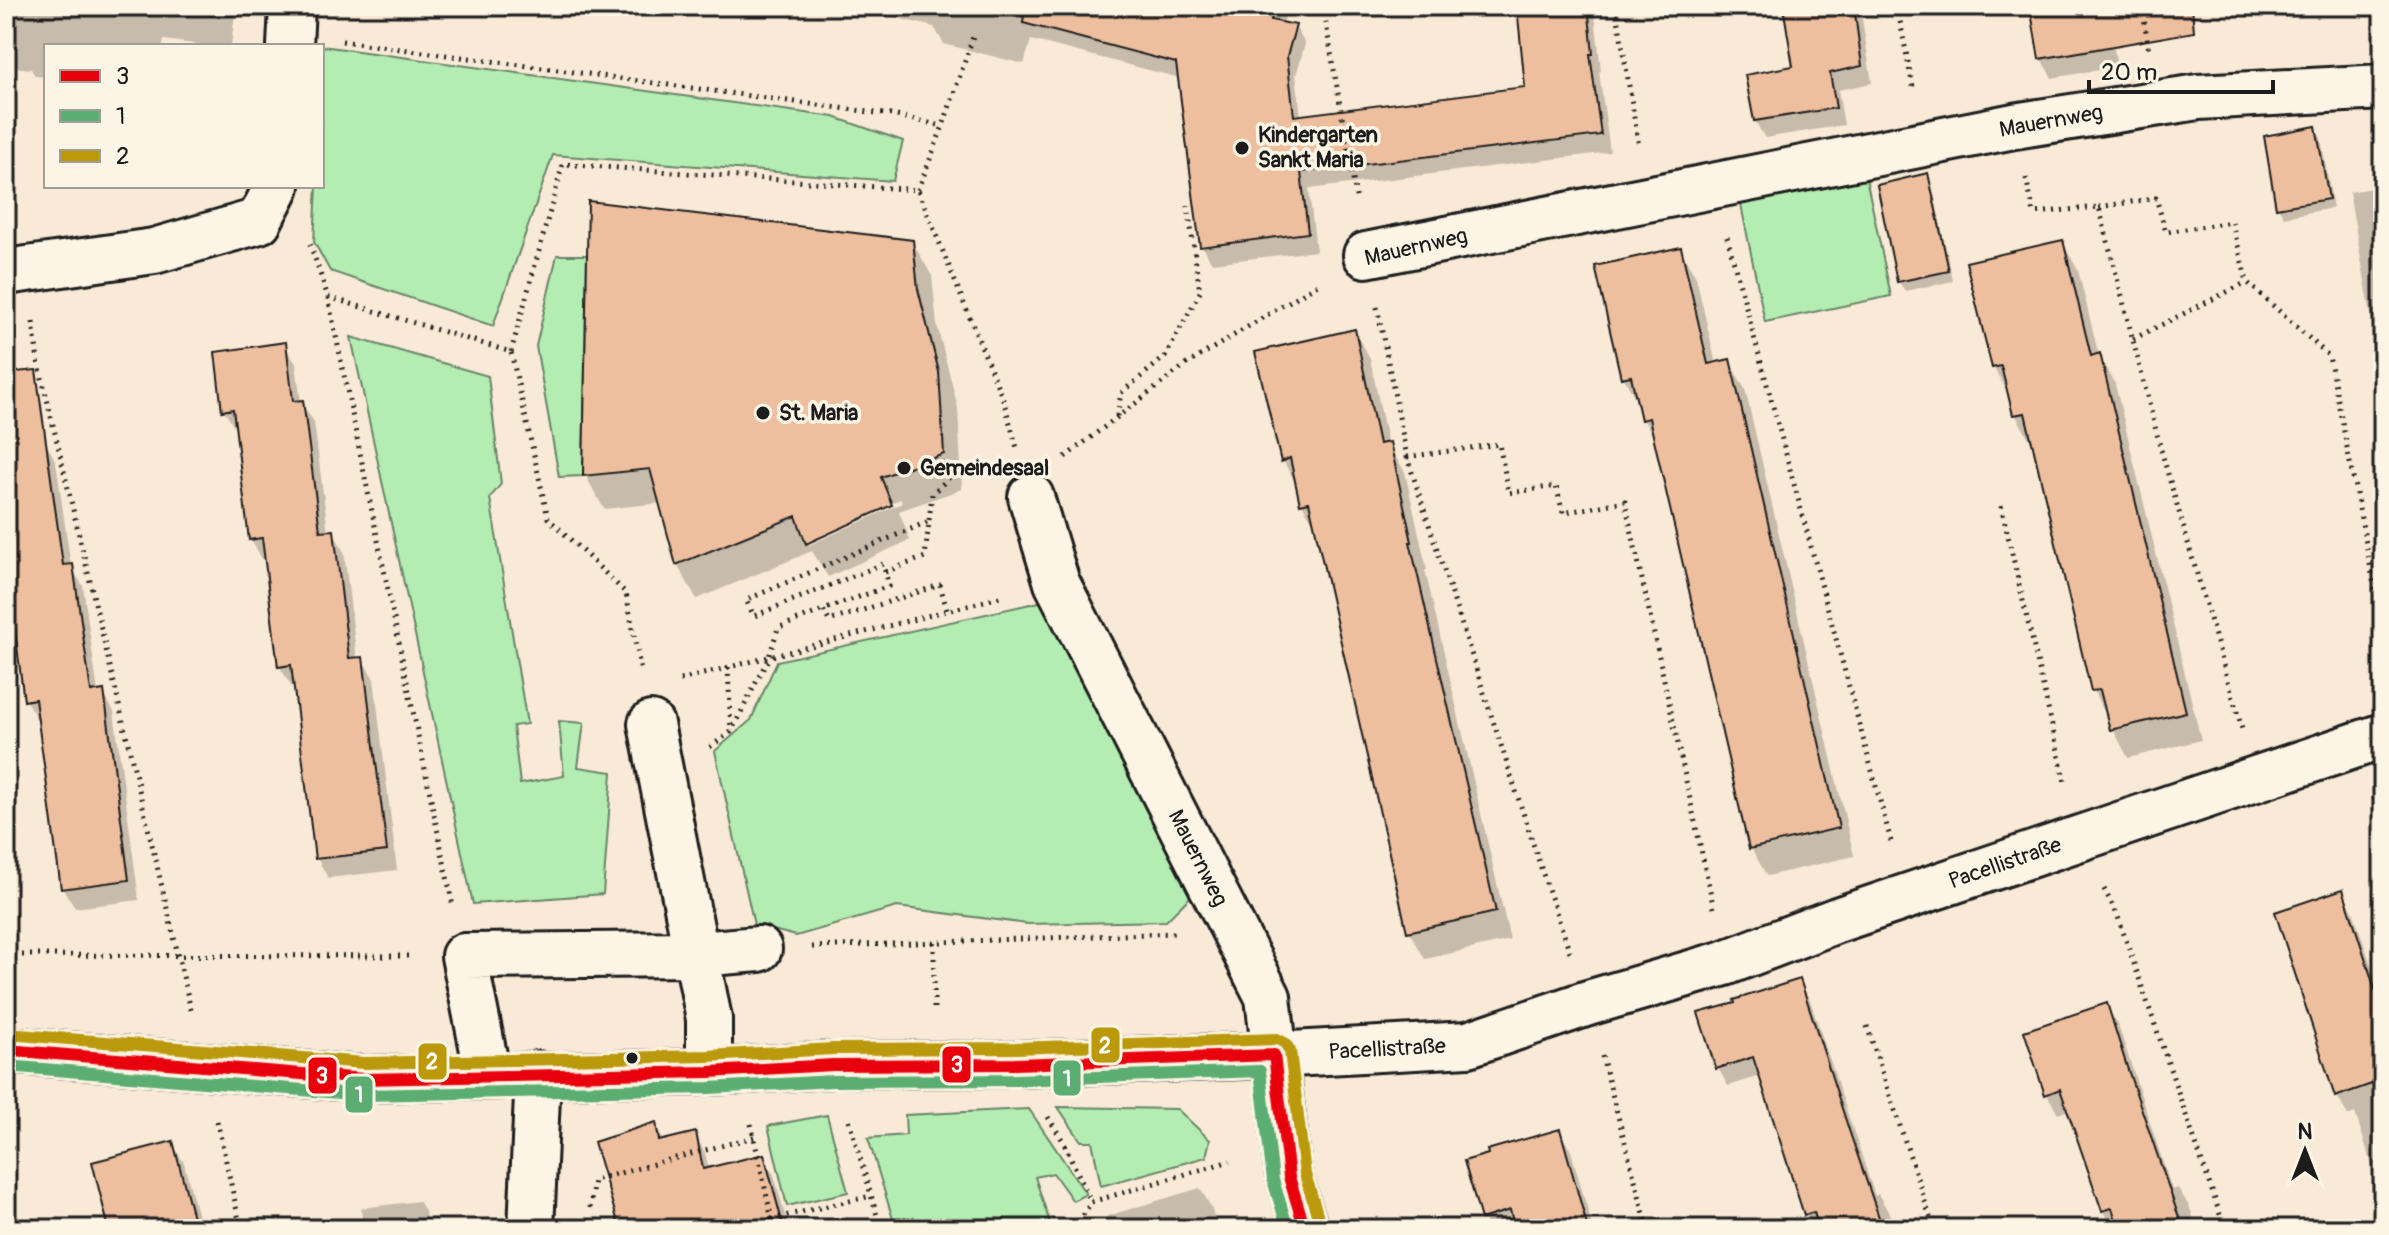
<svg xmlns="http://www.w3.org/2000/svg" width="2389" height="1235" font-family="Pangolin,sans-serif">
  <rect width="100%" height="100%" fill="#f9ead7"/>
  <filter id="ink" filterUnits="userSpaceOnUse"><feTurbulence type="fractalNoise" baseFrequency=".0125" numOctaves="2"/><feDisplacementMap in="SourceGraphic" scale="16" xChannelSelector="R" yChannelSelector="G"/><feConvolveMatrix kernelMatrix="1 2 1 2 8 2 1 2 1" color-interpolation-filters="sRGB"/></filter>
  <g filter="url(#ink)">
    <path fill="#b3edb2" stroke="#688467" stroke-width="2" d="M322,46L834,117L903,141L893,181L553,155L493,326L330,271L314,242L317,186H322Z
      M1865,173L1891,296L1765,322L1740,200Z
      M557,255H587L583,476L559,477L536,346Z
      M351,337L488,376L501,484L490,498L527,724L513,726L520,784L564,776L559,721L584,723L578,767L612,772L603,894L473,904Z
      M1044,601L1191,896L1166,921L1028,924L897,907L796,936L754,925L715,751L751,720L777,661Z
      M1058,1107L1177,1109L1210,1140L1206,1157L1101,1186L1092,1141H1081Z
      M1029,1109L1086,1194L1073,1201L1053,1173L1035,1177L1052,1229H896L868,1138L906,1135L905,1115Z
      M827,1115L848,1192L787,1206L768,1126Z"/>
    <path fill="#0003" fill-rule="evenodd" d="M6,6H236L231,46H209L164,40L163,46H46V77L35,76L31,69L6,66Z
      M873,6H1288L1283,24L1295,26L1305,44L1296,75L1301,117L1527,88L1518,6H1594L1601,71L1599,72L1610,152L1309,189L1316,251L1212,263L1202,246L1180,78L1031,40L1024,64L944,44L934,27L877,13Z
      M1785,6H1860L1872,83L1838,90L1844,125L1765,138L1755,121L1795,68Z
      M2032,6H2107L2117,67L2052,78L2041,59Z
      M2315,129L2321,138L2333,208L2284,217L2278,207Z
      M1927,176L1932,185L1953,281L1905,291L1899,282L1879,186Z
      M2383,186V382L2349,192Z
      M912,241L932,276L937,325L958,408L962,489L899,511L910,540L828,577L812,551L697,599L677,565L661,503L604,509L585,475ZM900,499L902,503L809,545V541Z
      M2062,242L2078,270L2099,356L2115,384L2201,740L2128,758L2093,690L2034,441L2031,442L2015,414L2010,395L1993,367Z
      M1680,249L1696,277L1716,364L1729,361L1745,389L1854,856L1767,876L1751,848L1657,442L1643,419L1640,406L1623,377Z
      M1354,331L1370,359L1388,445L1405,472L1427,570H1425L1510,940L1425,959L1409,931L1318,530L1302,504L1299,488L1283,461Z
      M284,345L296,364L301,403L314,422L328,532H333L344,552L357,660L362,659L374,679L397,870L328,878L317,858L296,686H291L280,667L267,558L262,559L251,539L236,430L224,410Z
      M6,382L40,399L47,445L56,462L71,567L83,586L98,693L103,692L114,712L139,900L75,908L63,889L40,720H37L26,700L12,593L10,594L6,587Z
      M2342,892L2353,911L2383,1001V1199L2355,1113L2348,1116L2337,1096Z
      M1799,981L1810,1000L1875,1196L1878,1194L1889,1213L1894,1229H1814L1806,1214L1761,1076L1728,1086L1718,1068L1738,1005Z
      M2106,1006L2118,1025L2172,1190L2178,1188L2190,1208L2197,1229H2114L2103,1210L2069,1110L2058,1114L2047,1094Z
      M655,1125L664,1142L695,1134L705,1153L709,1170L763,1156L774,1175L789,1229H621Z
      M1559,1131L1571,1151L1593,1229H1489L1483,1218L1466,1163Z
      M172,1143L184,1163L201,1229H111Z
      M1200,1188L1211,1207L1218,1229H1104L1107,1216Z
      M419,1201L425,1211L427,1229H363L361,1208Z"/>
    <path fill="#eebf9e" stroke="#1c1c1c" stroke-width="2" d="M1025,6H1274L1271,20L1296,25L1287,56L1294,116L1525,87L1517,6H1588L1593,54H1590L1601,135L1301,172L1308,233L1200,247L1176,63L1023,23Z
      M1783,6H1854L1862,66L1830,73L1836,108L1754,121L1745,75L1793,66Z
      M2030,6H2192L2194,32L2039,59Z
      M2316,126L2329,199L2276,208L2264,136Z
      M1928,173L1949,271L1897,282L1877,185Z
      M588,201L913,240L918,289L939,372L944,454L881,477L892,505L806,544L796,516L676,565L650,469L583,476Z
      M2063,240L2091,356L2100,353L2186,712L2110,730L2100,690L2091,691L2025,413L2013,415L2001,366L1992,368L1966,262Z
      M1681,247L1708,364L1730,359L1839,828L1749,849L1649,418L1641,420L1631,376L1621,378L1595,266Z
      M1355,329L1379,444L1390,442L1412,542H1410L1496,912L1407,932L1309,502L1300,504L1290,458L1281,462L1255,352Z
      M286,342L293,401L303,400L320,531L334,530L349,658L363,657L387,851L315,859L291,665L278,667L262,538L249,540L233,409L222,411L215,352Z
      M36,370L63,565L73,564L91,692L104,690L129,880L61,889L35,699L24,701L6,560V373Z
      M2343,889L2383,1014V1080L2335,1097L2275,912Z
      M1800,979L1850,1133L1883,1229H1819L1814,1212L1804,1215L1753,1057L1716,1069L1698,1013L1735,1003L1734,1000Z
      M2107,1003L2127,1067L2183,1229H2119L2112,1208L2102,1211L2060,1089L2045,1095L2024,1031Z
      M656,1122L659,1141L696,1132L703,1169L764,1154L784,1229H620L594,1142Z
      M1560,1129L1588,1229H1515L1510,1210L1481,1219L1464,1161L1488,1154L1487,1150Z
      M173,1141L196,1229H109L92,1162Z"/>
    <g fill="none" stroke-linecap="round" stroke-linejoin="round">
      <defs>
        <path id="minor" d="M290,46L292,6
          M1366,255L2014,126L2198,97L2383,87
          M6,272L154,251L259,221L277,186
          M1031,497L1057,583L1268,997L1289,1177L1305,1229
          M651,724L709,1019V1072
          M6,1050L364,1079L709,1072L833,1065L1015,1064L1274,1055L1468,1044L1588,1003L1725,963L1837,920L2383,736
          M488,1075L464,956L697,954L759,949
          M531,1229L538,1074"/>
      </defs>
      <use href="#minor" stroke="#1c1c1c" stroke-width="50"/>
      <path stroke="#1c1c1c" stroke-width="5" stroke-dasharray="2 6" stroke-linecap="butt" d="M1323,6L1357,203
        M1616,6L1639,147
        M1897,6L1914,92
        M2142,6L2149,51
        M342,41L892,115L943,126
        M2379,140L2383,167
        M2026,178L2034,213L2099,207L2161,450L2242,729
        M918,190L943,126L973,37
        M2099,207L2156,198L2166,232L2232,222L2247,282L2329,356L2383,630
        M1727,237L1892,845
        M310,244L328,297L453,906
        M328,297L511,352L548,518L626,593L641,672
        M1377,307L1407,457L1544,877L1570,952
        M33,322L38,361L191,1010
        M2133,339L2247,282
        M511,352L563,164L918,190L1004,402L1017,448
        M1117,416L1121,393L1165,357L1200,292L1188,206
        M1065,457L1187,364L1321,282
        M1407,457L1499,444L1509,493L1556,486L1563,513L1625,501L1714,909
        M2001,506L2066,786
        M927,522L746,600L754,616L883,564L889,586L823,610L829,621L940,585L947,610
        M885,572L925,557L932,494L956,471L985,468
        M728,667L731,731
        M680,680L1004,596
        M710,747L731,732L769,657L778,628L823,610
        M2374,797L2383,826
        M2104,889L2117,914L2225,1229
        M934,942V1009
        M812,947L1174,933
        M6,955L409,956
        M1867,1026L1934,1229
        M1602,1056L1648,1229
        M1048,1117L1063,1141L1091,1202
        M849,1120L881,1229
        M217,1121L241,1229
        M751,1124L774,1229
        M590,1208L594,1180L754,1137
        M771,1219L871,1196
        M1075,1229L1091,1202L1230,1161"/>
      <use href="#minor" stroke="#fcf5e5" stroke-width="44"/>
      <defs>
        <path id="bus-1" d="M6,1050L364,1079L709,1072L833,1065L1015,1064L1274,1055
          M1274,1055L1289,1177L1305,1229"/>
        <path id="bus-2" d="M6,1066L364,1095L709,1088L833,1081L1016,1080L1260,1071L1273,1180L1288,1229"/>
        <path id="bus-3" d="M7,1034L364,1063L708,1056L833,1049L1015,1048L1277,1039L1285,1043L1290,1051L1305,1174L1320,1224"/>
      </defs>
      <use href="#bus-1" stroke="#fcf5e5" stroke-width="18"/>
      <use href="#bus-2" stroke="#fcf5e5" stroke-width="18"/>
      <use href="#bus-3" stroke="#fcf5e5" stroke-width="18"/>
      <use href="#bus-1" stroke="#e9000a" stroke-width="12"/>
      <use href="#bus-2" stroke="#5cad72" stroke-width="12"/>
      <use href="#bus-3" stroke="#bb9908" stroke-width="12"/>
    </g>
  </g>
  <g fill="#1c1c1c" stroke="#fcf5e5" stroke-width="3">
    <circle cx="1242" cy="148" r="8"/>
    <circle cx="763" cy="413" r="8"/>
    <circle cx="904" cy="468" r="8"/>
    <circle cx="632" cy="1058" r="7"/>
  </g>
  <g text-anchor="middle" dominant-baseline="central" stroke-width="7" stroke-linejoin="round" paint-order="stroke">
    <g font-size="22" fill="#1c1c1c" stroke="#fcf5e5">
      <text transform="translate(2051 121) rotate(-10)">Mauernweg</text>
      <text transform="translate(1416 247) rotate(-13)">Mauernweg</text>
      <text transform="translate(1198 858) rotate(63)">Mauernweg</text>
      <text transform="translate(2005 863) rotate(-19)">Pacellistraße</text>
      <text transform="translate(1387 1049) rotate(-3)">Pacellistraße</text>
    </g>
    <g font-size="22" font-weight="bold" fill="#1c1c1c" stroke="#fcf5e5" text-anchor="start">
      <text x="1258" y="135">Kindergarten<tspan x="1258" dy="25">Sankt Maria</tspan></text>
      <text x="779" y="413">St. Maria</text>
      <text x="920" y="468">Gemeindesaal</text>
    </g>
  </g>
  <g stroke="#fcf5e5" stroke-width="3">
    <rect x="1090" y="1026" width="31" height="38" rx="8" fill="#bb9908"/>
    <rect x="417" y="1042" width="31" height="39" rx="8" fill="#bb9908"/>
    <rect x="941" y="1045" width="31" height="39" rx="8" fill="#e9000a"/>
    <rect x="307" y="1056" width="31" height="39" rx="8" fill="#e9000a"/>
    <rect x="1052" y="1059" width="30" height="38" rx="8" fill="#5cad72"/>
    <rect x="344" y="1075" width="30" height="39" rx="8" fill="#5cad72"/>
  </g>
  <g font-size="22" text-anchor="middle" font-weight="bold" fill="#fff">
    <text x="1105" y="1053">2</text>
    <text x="432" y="1069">2</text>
    <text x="957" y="1072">3</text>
    <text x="322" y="1083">3</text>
    <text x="1067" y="1086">1</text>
    <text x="359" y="1102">1</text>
  </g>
  <rect width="2389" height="1235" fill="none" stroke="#fcf5e5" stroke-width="32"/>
  <rect x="16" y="16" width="2357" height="1203" fill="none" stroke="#1c1c1c" stroke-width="3" filter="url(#ink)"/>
  <rect x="44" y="44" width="280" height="144" fill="#fcf5e5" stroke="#a29e95" stroke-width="2"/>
  <rect x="60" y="70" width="40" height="12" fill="#e9000a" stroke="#a29e95" stroke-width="2"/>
  <text x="116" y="84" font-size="24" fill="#1c1c1c">3</text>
  <rect x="60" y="110" width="40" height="12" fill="#5cad72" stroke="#a29e95" stroke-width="2"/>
  <text x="116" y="124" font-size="24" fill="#1c1c1c">1</text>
  <rect x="60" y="150" width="40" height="12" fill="#bb9908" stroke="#a29e95" stroke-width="2"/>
  <text x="116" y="164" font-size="24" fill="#1c1c1c">2</text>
  <g transform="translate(2305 1151)" stroke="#fcf5e5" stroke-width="6" paint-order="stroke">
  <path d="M0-6L14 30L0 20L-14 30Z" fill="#1c1c1c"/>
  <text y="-12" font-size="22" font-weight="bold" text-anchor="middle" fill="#1c1c1c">N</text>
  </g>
  <path d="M2089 80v12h184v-12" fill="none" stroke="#1c1c1c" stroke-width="4"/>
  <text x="2101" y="80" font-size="24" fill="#1c1c1c" stroke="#fcf5e5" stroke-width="6" paint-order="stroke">20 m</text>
</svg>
